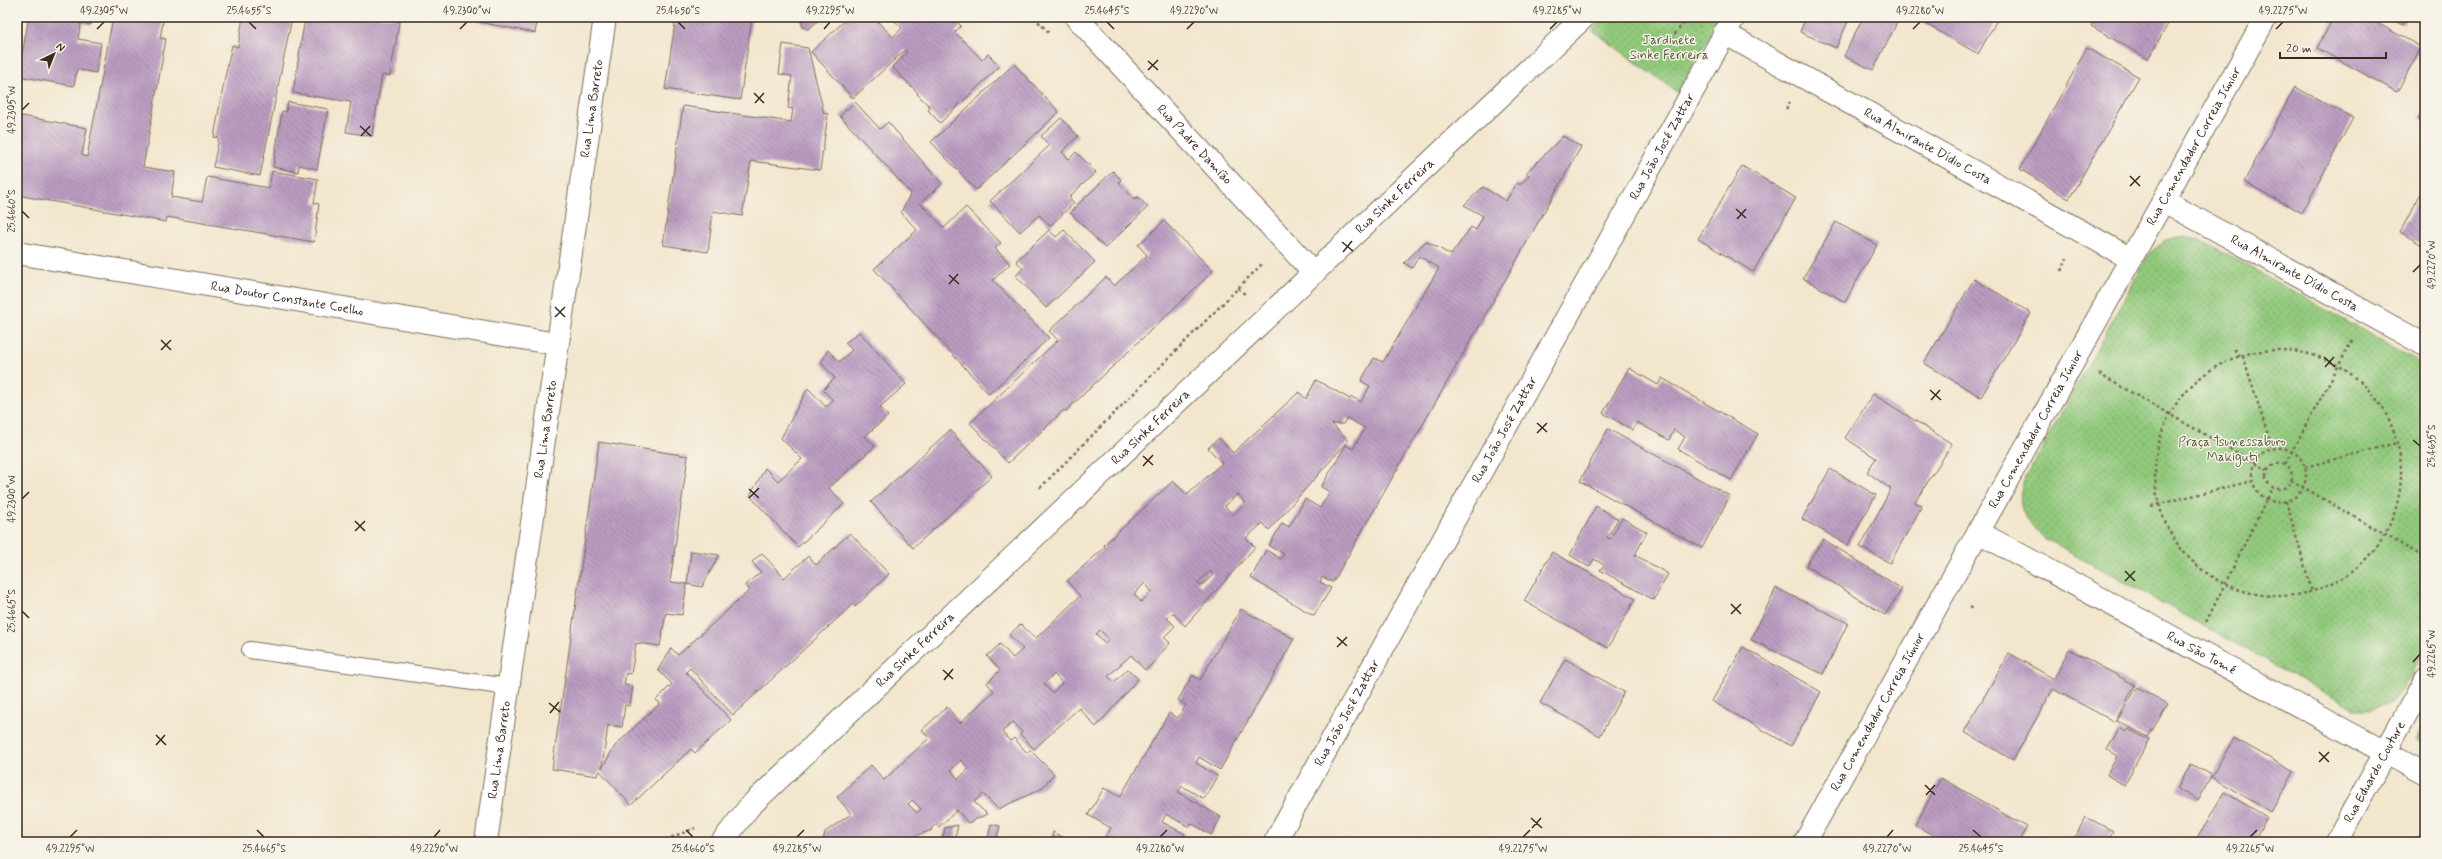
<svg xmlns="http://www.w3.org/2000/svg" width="2442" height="859" font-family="Mynerve,sans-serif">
  <defs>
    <pattern id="park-dots" width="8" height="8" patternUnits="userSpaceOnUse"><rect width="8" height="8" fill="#91c97b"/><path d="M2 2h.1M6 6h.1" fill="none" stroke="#78a364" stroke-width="1.8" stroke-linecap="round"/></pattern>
    <pattern id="building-back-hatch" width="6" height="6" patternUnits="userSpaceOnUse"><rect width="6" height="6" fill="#ba9cc1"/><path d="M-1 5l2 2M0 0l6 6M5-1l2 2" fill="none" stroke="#987f9c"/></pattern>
  </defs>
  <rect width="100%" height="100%" fill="#f7f3e8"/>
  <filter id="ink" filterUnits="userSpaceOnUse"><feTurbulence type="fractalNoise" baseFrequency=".025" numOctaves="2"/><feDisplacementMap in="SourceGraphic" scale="8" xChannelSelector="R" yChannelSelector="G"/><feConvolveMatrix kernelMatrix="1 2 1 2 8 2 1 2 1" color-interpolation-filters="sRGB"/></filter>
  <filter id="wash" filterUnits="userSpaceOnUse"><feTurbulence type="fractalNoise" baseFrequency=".012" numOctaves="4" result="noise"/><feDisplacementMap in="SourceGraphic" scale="16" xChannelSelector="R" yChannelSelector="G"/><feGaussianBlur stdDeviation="0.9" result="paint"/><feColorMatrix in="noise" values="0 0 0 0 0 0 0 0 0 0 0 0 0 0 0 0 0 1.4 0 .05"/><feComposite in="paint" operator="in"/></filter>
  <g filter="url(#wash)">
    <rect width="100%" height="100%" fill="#f2e6cd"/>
    <path fill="url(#park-dots)" stroke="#667a4c" d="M1605,17H1720L1678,93L1592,30Z
      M2184,236L2199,239L2425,365V650L2401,692L2392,702L2371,709H2355L2345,704L2045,538C2026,524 2015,507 2023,483L2148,255L2165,240Z
      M2425,722V744L2416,739Z"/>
    <g id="blocks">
      <path fill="url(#building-back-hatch)" fill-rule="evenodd" d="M29,17H92L91,25L81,23L78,39L101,43L96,73L77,69L74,86L18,76Z
        M113,17H164L160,38L166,39L143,167L175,172L171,197L202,202L207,177L269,188L272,171L318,179L314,203L319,204L314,242L167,217L166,222L17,195V115L87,128L82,155L87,157Z
        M243,17H292L260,176L213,167L219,138L214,137L225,77L232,45L238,47Z
        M328,17H400L390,76L382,75L372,136L346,132L351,102L293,93L305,18L328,21Z
        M538,17L535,33L459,18V17Z
        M676,17H752L740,100L665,89Z
        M800,17H822L809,29L803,27Z
        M849,17H879L876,20L893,37L902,28L891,17H953L961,26L955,32L982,60L988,54L1000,66L940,123L928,110L931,108L917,94L918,93L892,67L907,52L905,50L853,98L811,52Z
        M1806,17H1850L1836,48L1800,32Z
        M1863,17H1900L1873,70L1844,56Z
        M1923,17H1992L1997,20L1978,54L1921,21Z
        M2096,17H2172L2148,59L2091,26Z
        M2334,17H2366L2421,47L2397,92L2317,48Z
        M2387,17H2407L2403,25Z
        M783,44L808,48L824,113L828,114L820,170L751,161L742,216L713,211L708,252L663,245L683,106L791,122L793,109L788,108L792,76L779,74Z
        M2087,48L2139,77L2069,199L2020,169Z
        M1014,64L1059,112L976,190L931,142Z
        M2295,87L2353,118L2302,213L2244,182Z
        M288,102L328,109L317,169L299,165L298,172L273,167L282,111L286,112Z
        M855,102L880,129L888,122L942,184L920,203L944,228L966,207L1001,243L995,248L1010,264L993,280L1049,338L989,394L874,269L917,230L901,212L911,193L840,116Z
        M2425,107V124L2418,119Z
        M1061,118L1078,136L1062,152L1069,159L1076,152L1096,172L1069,197L1074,203L1050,226L1039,215L1020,232L990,201L1049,146L1041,136Z
        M1563,136L1581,147L1333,582L1322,577L1320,582L1331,588L1314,616L1251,578L1266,550L1281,559L1284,554L1269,546L1282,523L1289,527L1305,499L1320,508L1330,492L1321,487L1346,445L1353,449L1365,428L1347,418L1343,424H1332L1348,441L1269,530L1263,523L1246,538L1255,547L1185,626L1173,613L1167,618L1175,626L1164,637L1170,643L1150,666L1145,670L1131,655L1108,676L1114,682L1128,669L1138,679L1096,727L1079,708L1034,749L1020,734L1022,732L1013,722L1002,732L1010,741L1014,738L1027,753L1030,750L1054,774L1041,789L998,809L983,794L974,802L987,814L968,823L957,810L939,827L936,824L931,829L932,830L898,842H823L825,832L851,814L837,797L871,765L884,780L929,738L922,730L947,707L960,723L994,691L987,683L1000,670L987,656L1000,644L1013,658L1023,649L1009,635L1021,624L1035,639L1080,596L1067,581L1103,549L1105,547L1104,545L1173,481L1187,495L1222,463L1208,448L1219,438L1233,453L1299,392L1306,399L1316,380L1350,399L1352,397L1361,402L1370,386L1361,381L1374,358L1383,362L1439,268L1419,256L1412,268L1404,263L1426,241L1451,255L1471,227L1476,230L1483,216L1464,205L1483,187L1506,201L1517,183L1520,185L1529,175L1526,173ZM1238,494L1245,503L1233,515L1225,506ZM1210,571L1213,575L1201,586L1197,583ZM1145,583L1152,592L1141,602L1134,594ZM1100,630L1109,639L1105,643L1096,634ZM1054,674L1062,683L1052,693L1044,684ZM961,760L969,769L958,779L951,770ZM912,800L921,809L917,813L908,804Z
        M1742,166L1796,198L1753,272L1698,239Z
        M1113,171L1121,180L1119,182L1134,199L1138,197L1148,207L1105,248L1070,212Z
        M2425,186V238L2422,245L2400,232Z
        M1164,221L1213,271L1066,411L1064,410L1008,463L970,423L1058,340L1049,331L1106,277L1114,286L1147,255L1138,245Z
        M1836,222L1877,245L1845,302L1803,278Z
        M1049,230L1056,237L1064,230L1095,262L1046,308L1016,276L1023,268L1016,261Z
        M1974,279L2031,313L1981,397L1924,363Z
        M859,332L906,384L880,407L888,416L865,436L875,446L829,488L844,504L798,547L750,496L765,468L778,481L802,459L781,438L808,388L826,407L833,400L823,390L835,378L821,363L828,350L839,362L852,350L845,343Z
        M1629,368L1658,385L1662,378L1758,434L1731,480L1678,449L1685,437L1674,430L1669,440L1637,422L1633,430L1603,413Z
        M1873,394L1952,444L1915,502L1922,506L1890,563L1860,547L1891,489L1867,472L1876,458L1845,438Z
        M1608,429L1730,496L1702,548L1580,481Z
        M950,430L992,476L913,548L871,502Z
        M599,442L688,456L670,582L687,584L682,615L666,613L660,646L636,643L631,674L626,673L624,685L633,686L630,706L625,705L622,727L608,725L602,768L615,746L660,703L656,700L672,684L658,670L671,648L678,655L750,590L745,585L761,572L752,562L762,553L784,578L808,556L816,565L850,533L889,574L855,607L853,604L733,715L690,668L686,672L731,720L695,753L691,749L631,805L600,771L597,776L552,769Z
        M1830,469L1876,495L1848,545L1802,519Z
        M1596,506L1618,519L1607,538L1610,539L1622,518L1647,532L1635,555L1668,574L1654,600L1600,570L1604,565L1594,559L1589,567L1570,555Z
        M1823,539L1902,589L1885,615L1806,566Z
        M691,551L719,555L702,587L687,584Z
        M1552,552L1635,599L1608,648L1524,601Z
        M1776,588L1848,623L1823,674L1751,640Z
        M1241,609L1294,639L1220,770L1199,757L1196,763L1217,776L1204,799L1182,786L1178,792L1221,817L1211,835L1191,823L1189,827L1166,814L1162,822L1185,834L1181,842H1103L1111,828L1088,815L1104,788L1120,797L1169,713L1178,718L1186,705L1178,700L1186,686L1193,675L1200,680Z
        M1743,647L1821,692L1791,746L1712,701Z
        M2069,649L2135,685L2115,722L2053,689L2013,760L1964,732L2009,653L2054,679Z
        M1565,659L1624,692L1600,736L1540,703Z
        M2137,687L2168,704L2148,737L2117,721Z
        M2119,728L2125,732L2128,729L2149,740L2124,785L2107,775L2117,756L2107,750Z
        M2234,738L2294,772L2271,812L2211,777L2198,800L2177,789L2191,764L2212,776Z
        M1941,778L2027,827L2018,842H1945L1915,825Z
        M2224,792L2267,817L2253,842H2195Z
        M2086,817L2113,831L2107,842H2072Z
        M991,824L1000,826L996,840L988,838Z
        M958,825L955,838L969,842H942L945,828Z
        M2425,826V842H2412L2414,840L2416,841Z
        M1053,832L1071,842H1051Z"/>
    </g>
  </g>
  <g filter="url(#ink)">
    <use href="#blocks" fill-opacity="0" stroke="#7b6c5b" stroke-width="1"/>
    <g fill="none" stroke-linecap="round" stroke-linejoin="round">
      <defs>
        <path id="service" d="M250,650L508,687"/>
        <g id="minor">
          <path id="s1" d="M1076,17L1314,273"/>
          <path id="s2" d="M1724,33L2131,259"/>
          <path id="s3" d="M2164,201L2425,345"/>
          <path id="s4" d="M17,253L557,344"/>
          <path id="s5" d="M1978,532L2425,774"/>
          <path id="s6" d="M486,842L605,17"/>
          <path id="s7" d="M722,842L750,806L1584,17"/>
          <path id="s8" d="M1275,842L1734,17"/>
          <path id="s9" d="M1805,842L2266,17"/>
          <path id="s10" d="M2336,842L2425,680"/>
        </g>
      </defs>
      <use href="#service" stroke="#7b6c5b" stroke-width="18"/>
      <use href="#minor" stroke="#7b6c5b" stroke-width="24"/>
      <path stroke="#7b6c5b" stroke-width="2.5" stroke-dasharray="3 3" stroke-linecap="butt" d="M1034,17L1049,33
        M1671,39L1688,17
        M1786,109L1790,102
        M2062,271L2067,258
        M1238,288L1247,296
        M2234,349L2240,357
        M2155 473a123 123 0 1 1 246 0a123 123 0 1 1-246 0Z
        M2243,356L2272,448
        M2099,374L2267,470
        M2252 475a27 27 0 1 1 54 0a27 27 0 1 1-54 0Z
        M2266 476a13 13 0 1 1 26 0a13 13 0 1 1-26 0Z
        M2285,464L2353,339
        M2305,467L2397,443
        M2291,480L2425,558
        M1040,488L1263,263
        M2286,501L2312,592
        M2151,506L2252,481
        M1970,607L1975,610
        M2206,622L2273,487
        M660,842L695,828"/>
      <use href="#service" stroke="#fff" stroke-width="16"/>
      <use href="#minor" stroke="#fff" stroke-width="22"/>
    </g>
  </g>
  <path fill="none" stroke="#3b2a1e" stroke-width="1.5" d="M249,22L256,29M678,22L685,29M1107,22L1114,29M97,29L104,22M460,29L467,22M824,29L830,22M1187,29L1194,22M1550,29L1557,22M1913,29L1920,22M2276,29L2283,22M1148,61L1158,70M1148,70L1158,60M754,93L764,103M755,103L764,93M22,110L29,103M360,126L371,136M361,136L370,126M2130,176L2140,186M2130,186L2140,176M1736,209L1746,218M22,211L29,218M1737,219L1746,209M1342,242L1353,251M1343,252L1352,241M2413,272L2420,265M949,275L959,284M949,284L958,274M555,307L565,317M555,317L565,307M161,340L171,350M161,350L171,340M2324,357L2335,367M2325,367L2334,357M1930,390L1941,400M1931,400L1940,390M1537,423L1547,432M1537,433L1547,423M2413,440L2420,446M1143,456L1153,465M1143,466L1153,455M749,489L759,498M749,498L759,488M22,499L29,492M355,521L365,531M355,531L365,521M2125,571L2135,581M2125,581L2135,571M1731,604L1741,614M22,611L29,618M1731,614L1741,604M1337,637L1347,646M1337,647L1347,637M2413,662L2420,654M943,670L953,679M944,680L953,669M549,703L560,712M550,713L559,702M156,735L166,745M156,745L165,735M2319,752L2329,762M2319,762L2329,752M1925,785L1935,795M1926,795L1935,785M1531,818L1542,828M1532,828L1541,818M257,830L264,837M686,830L693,837M1973,830L1981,837M70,837L77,830M434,837L440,830M797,837L804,830M1160,837L1167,830M1523,837L1530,830M1887,837L1893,830M2250,837L2257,830"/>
  <g text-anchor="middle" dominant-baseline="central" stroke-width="3" stroke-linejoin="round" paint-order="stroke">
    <g font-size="13" fill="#555a3a" stroke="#f7f3e8">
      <text x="1669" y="40">Jardinete<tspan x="1669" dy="15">Sinke Ferreira</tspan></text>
      <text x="2232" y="442">Praça Tsunessaburo<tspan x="2232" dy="15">Makiguti</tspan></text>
    </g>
    <g font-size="13" fill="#3b2a1e" stroke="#f7f3e8">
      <text stroke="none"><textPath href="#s6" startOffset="741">Rua Lima Barreto</textPath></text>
      <text stroke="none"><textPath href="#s1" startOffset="174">Rua Padre Damião</textPath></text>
      <text stroke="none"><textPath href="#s8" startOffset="796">Rua João José Zattar</textPath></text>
      <text stroke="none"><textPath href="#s2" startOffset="233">Rua Almirante Dídio Costa</textPath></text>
      <text stroke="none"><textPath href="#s9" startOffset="797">Rua Comendador Correia Júnior</textPath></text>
      <text stroke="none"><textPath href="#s7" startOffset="933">Rua Sinke Ferreira</textPath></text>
      <text stroke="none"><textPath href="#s3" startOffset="149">Rua Almirante Dídio Costa</textPath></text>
      <text stroke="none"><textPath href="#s4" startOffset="274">Rua Doutor Constante Coelho</textPath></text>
      <text stroke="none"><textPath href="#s7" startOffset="597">Rua Sinke Ferreira</textPath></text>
      <text stroke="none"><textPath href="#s6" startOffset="417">Rua Lima Barreto</textPath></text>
      <text stroke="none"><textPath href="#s8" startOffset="472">Rua João José Zattar</textPath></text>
      <text stroke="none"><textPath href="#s9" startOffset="473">Rua Comendador Correia Júnior</textPath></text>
      <text stroke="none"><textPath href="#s7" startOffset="273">Rua Sinke Ferreira</textPath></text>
      <text stroke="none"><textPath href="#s5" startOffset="254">Rua São Tomé</textPath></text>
      <text stroke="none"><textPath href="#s9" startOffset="149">Rua Comendador Correia Júnior</textPath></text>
      <text stroke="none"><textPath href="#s8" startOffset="148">Rua João José Zattar</textPath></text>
      <text stroke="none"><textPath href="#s6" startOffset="93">Rua Lima Barreto</textPath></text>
      <text stroke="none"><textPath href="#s10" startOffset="80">Rua Eduardo Couture</textPath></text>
    </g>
  </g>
  <rect width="2442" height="859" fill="none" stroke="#f7f3e8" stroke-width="44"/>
  <g transform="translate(54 54) rotate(43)" stroke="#f7f3e8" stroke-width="3" paint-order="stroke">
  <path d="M0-3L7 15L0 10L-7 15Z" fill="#3b2a1e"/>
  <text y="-6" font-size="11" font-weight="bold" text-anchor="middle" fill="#3b2a1e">N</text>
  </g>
  <path d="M2280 52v6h106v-6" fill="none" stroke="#3b2a1e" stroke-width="2"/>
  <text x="2286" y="52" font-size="12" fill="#3b2a1e" stroke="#f7f3e8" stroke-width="3" paint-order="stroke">20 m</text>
  <rect x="22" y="22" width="2398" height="815" fill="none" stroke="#3b2a1e" stroke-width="1.5"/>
  <g font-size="10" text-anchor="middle" fill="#3b2a1e">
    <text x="104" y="14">49.2305°W</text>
    <text x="249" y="14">25.4655°S</text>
    <text x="467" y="14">49.2300°W</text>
    <text x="678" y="14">25.4650°S</text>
    <text x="830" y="14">49.2295°W</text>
    <text x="1107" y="14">25.4645°S</text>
    <text x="1194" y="14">49.2290°W</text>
    <text x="1557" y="14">49.2285°W</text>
    <text x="1920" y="14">49.2280°W</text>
    <text x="2283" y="14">49.2275°W</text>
    <text transform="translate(11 110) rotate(-90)" y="4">49.2305°W</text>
    <text transform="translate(11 211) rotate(-90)" y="4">25.4660°S</text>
    <text transform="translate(2431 265) rotate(-90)" y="4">49.2270°W</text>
    <text transform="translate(2431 446) rotate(-90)" y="4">25.4635°S</text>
    <text transform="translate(11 499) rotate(-90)" y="4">49.2300°W</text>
    <text transform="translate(11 611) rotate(-90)" y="4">25.4665°S</text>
    <text transform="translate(2431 654) rotate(-90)" y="4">49.2265°W</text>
    <text x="70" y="852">49.2295°W</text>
    <text x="264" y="852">25.4665°S</text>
    <text x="434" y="852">49.2290°W</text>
    <text x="693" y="852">25.4660°S</text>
    <text x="797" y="852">49.2285°W</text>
    <text x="1160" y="852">49.2280°W</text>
    <text x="1523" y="852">49.2275°W</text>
    <text x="1887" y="852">49.2270°W</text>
    <text x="1981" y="852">25.4645°S</text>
    <text x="2250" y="852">49.2265°W</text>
  </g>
</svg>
